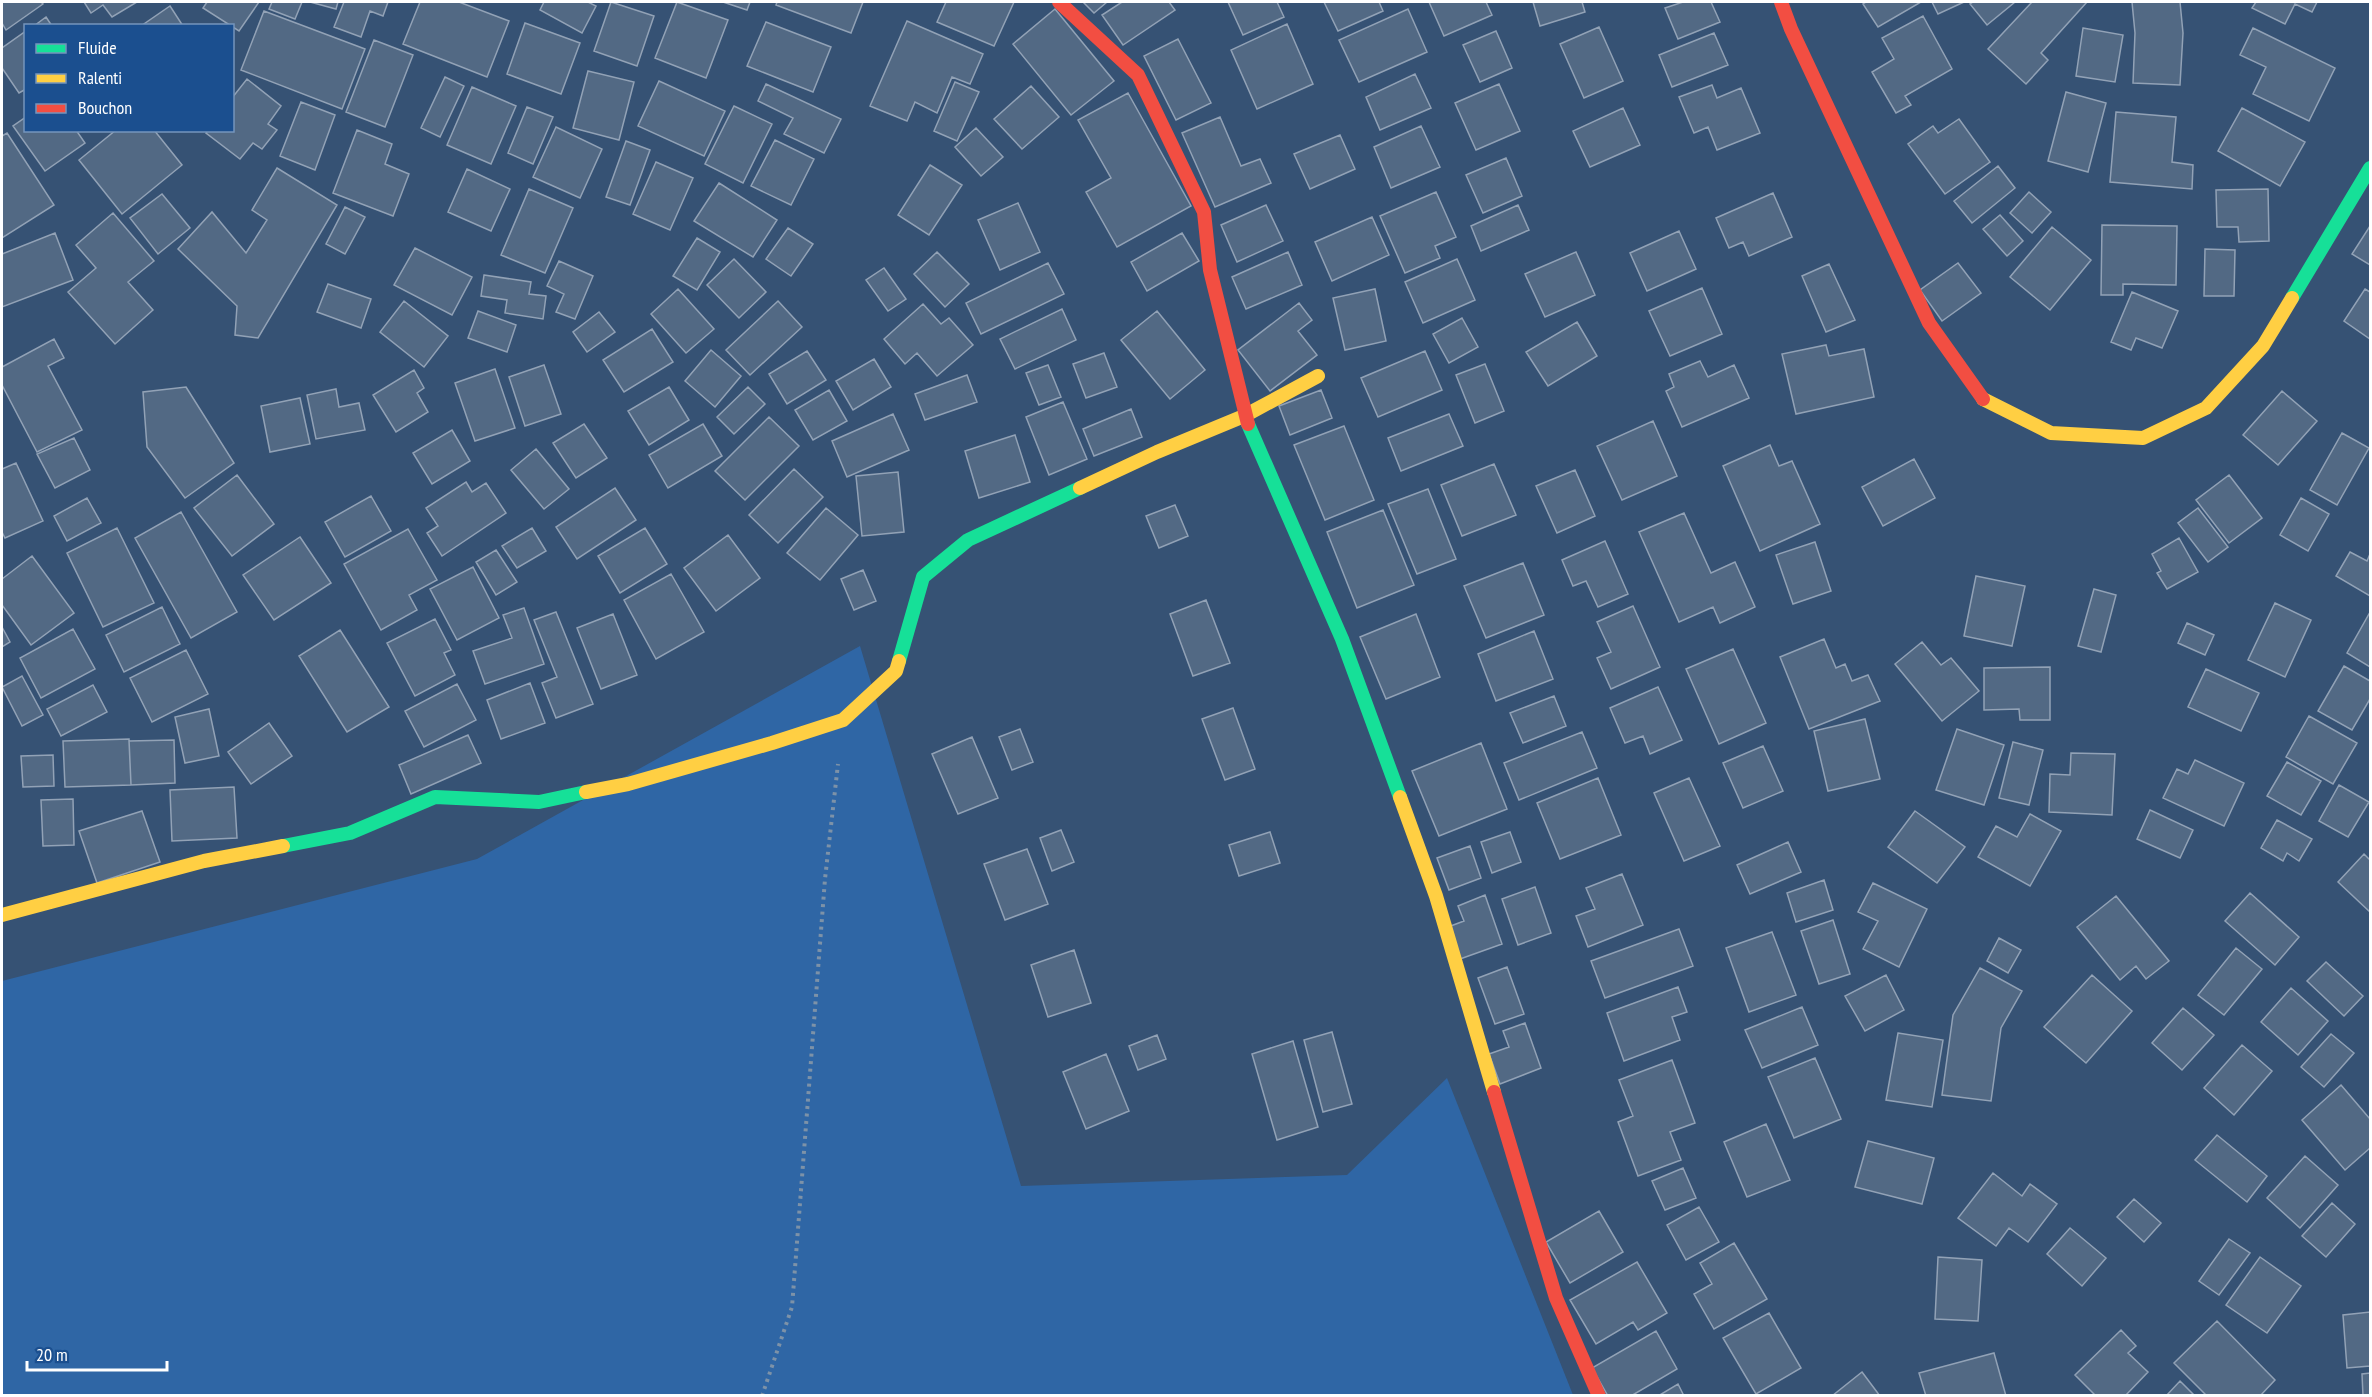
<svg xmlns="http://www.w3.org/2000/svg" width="2372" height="1397" font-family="'PT Sans Narrow',sans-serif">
  <rect width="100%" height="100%" fill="#365274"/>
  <path fill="#2f66a5" d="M860,646L1021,1186L1347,1175L1447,1078L1573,1395L2,1396V981L477,859Z"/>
  <path fill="#526984" stroke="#92a2b6" stroke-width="1.5" d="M2,2H41L43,4L6,30L2,23Z
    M84,2H137L112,17L103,5L91,13Z
    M207,2H259L239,31L203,8Z
    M272,2H302L295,19L269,9Z
    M310,2H338L336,9Z
    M344,2H388L383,16L370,11L361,37L334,27Z
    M420,2H459L509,21L487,77L403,44Z
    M544,2H588L596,6L582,33L540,10Z
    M611,2L654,16L637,66L594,51Z
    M677,2L728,20L706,78L655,58Z
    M723,2H750L747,10Z
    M777,2H863L851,33L776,5Z
    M946,2H1014L994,46L937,22Z
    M1083,2H1107L1094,13Z
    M1122,2H1169L1175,10L1123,45L1102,15Z
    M1228,2H1277L1284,17L1243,35Z
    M1324,2H1379L1383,11L1338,31Z
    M1429,2H1486L1492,15L1444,36Z
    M1533,2H1582L1585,12L1540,26Z
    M1683,2H1711L1720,22L1678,39L1665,8Z
    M1866,2H1921L1878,27L1863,4Z
    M1932,2H1964L1938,14Z
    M1973,2H2015L1987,25L1970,4Z
    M2032,2H2087L2041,53L2048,60L2026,84L1988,49Z
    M2132,2H2180L2183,33L2180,85L2133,83L2135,33Z
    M2256,2H2317L2312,12L2295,4L2285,24L2252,8Z
    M170,6L183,26H141Z
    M1055,9L1114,81L1071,115L1013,44Z
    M1408,9L1427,52L1359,82L1339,40Z
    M264,11L365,49L342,109L241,70Z
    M1923,16L1952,69L1905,96L1911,105L1896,113L1872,72L1894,59L1882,38Z
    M46,17L52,26H34Z
    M907,21L983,54L970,84L952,77L937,113L915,102L907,121L870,106Z
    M766,22L831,47L813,92L747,66Z
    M525,23L580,43L561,94L507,74Z
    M1287,24L1313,84L1257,109L1231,50Z
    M1599,27L1623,81L1584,98L1560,44Z
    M2083,28L2123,35L2115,82L2076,76Z
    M2253,28L2335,68L2309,121L2253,94L2266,67L2240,55Z
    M26,31V89L19,93L2,68V48Z
    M1496,31L1512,68L1480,82L1463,45Z
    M1714,33L1728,65L1672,87L1659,55Z
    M1178,39L1211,103L1176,120L1144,56Z
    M374,40L413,55L385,127L346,112Z
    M588,71L634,82L619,140L573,128Z
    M1415,74L1431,108L1380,130L1366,97Z
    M445,77L464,86L440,137L421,128Z
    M247,79L281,106L268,124L277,130L262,149L253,143L240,159L206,133L208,130H232V98Z
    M659,81L725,111L704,156L638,126Z
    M955,82L979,92L957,141L934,131Z
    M766,84L841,119L824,153L784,134L793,118L758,101Z
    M1499,84L1520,131L1476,150L1455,103Z
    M1712,85L1717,98L1741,88L1760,133L1717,150L1708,127L1694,133L1679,97Z
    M1031,86L1059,117L1022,149L994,119Z
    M472,87L516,106L491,164L447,145Z
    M2066,92L2106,103L2088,172L2048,161Z
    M1128,93L1191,206L1117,247L1086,192L1111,178L1078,120Z
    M301,102L335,115L315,170L280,156Z
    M734,106L772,124L743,183L705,164Z
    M527,107L553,117L533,164L508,153Z
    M1623,108L1640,145L1590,167L1573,131Z
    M2242,108L2305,142L2280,186L2218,151Z
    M2116,112L2176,117L2172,162L2193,165L2192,189L2110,182Z
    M26,117V130H76L85,143L45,171L13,126Z
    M1220,117L1241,166L1260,159L1271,183L1215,207L1182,133Z
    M1959,119L1990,162L1945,194L1908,144L1933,126L1938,133Z
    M1421,126L1440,167L1391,188L1374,147Z
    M556,127L602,149L580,198L533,177Z
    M976,128L1003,157L981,176L955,147Z
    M116,130H154L182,165L122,214L79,160Z
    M357,130L392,144L385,164L409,174L393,216L333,193Z
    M7,133L54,205L2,238V136Z
    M1340,135L1355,169L1310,189L1294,154Z
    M775,140L814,159L791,205L751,186Z
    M626,141L650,150L630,205L606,197Z
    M1506,158L1522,196L1483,213L1466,175Z
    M656,162L693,178L670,230L633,214Z
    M930,165L962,185L929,235L898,215Z
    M1998,166L2015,188L1972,223L1954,201Z
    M277,168L337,205L258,338L235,335L237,306L178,249L212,212L246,253L267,220L252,210Z
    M467,169L510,189L491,231L448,212Z
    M719,183L777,220L753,257L694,221Z
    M529,189L573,208L545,273L501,255Z
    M2268,189L2269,241L2239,242L2238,227H2217L2216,190Z
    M1436,192L1456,237L1435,246L1440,258L1405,273L1380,216Z
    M2029,192L2051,212L2032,233L2010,213Z
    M1773,193L1792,237L1749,256L1743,242L1729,248L1716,218Z
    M162,194L190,228L158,254L130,218Z
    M1018,203L1040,252L1000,270L978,220Z
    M1266,205L1283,241L1237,262L1221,225Z
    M1518,205L1529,230L1481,251L1471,226Z
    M345,207L365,217L345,254L326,244Z
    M113,213L154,261L128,282L153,310L115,344L68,292L96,268L76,245Z
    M2000,215L2023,241L2007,256L1983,229Z
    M1372,217L1389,255L1332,281L1315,242Z
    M2102,225L2177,226L2176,285L2123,284V295H2101Z
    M2370,226V265L2352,254Z
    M2052,227L2091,260L2050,310L2010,277Z
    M788,228L813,244L791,276L766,259Z
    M1679,231L1696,269L1647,291L1630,253Z
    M55,233L73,280L2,307V254Z
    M1182,233L1199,261L1147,291L1131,262Z
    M697,238L720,252L697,290L673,276Z
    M415,248L472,277L452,315L394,285Z
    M2205,249L2235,250L2234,296H2204Z
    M937,252L969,284L945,307L914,274Z
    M1288,252L1302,285L1246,309L1232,277Z
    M1576,252L1595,295L1545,317L1525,274Z
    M734,259L766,292L739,318L707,285Z
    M1457,259L1475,300L1423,323L1405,282Z
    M559,261L593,276L575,319L556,312L564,294L547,286Z
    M1048,263L1064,294L981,334L966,303Z
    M1958,263L1981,293L1942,321L1920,290Z
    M1829,264L1855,320L1826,332L1802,276Z
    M884,268L906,299L888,311L866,280Z
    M484,275L531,282L529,294L546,296L543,319L505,313L507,300L481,296Z
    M328,284L371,299L361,328L317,312Z
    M1702,288L1722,334L1670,356L1649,311Z
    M678,289L714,329L686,353L651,314Z
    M1375,289L1386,341L1345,350L1333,298Z
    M2365,289L2370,292V339L2344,321Z
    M2132,292L2178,311L2162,348L2136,338L2131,350L2111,342Z
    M404,301L448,336L424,367L380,332Z
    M778,301L802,327L750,375L726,350Z
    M1299,303L1312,320L1298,331L1317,355L1270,391L1238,350Z
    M923,304L941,324L949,318L973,345L937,376L917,353L905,364L884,339Z
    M1062,309L1076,340L1015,369L1000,339Z
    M478,311L516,325L507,352L468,338Z
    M1157,311L1205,370L1170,399L1121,340Z
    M599,312L615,332L587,352L573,332Z
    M1462,318L1478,347L1449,363L1433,334Z
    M1577,322L1597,356L1548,386L1526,352Z
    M652,329L673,362L624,392L603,360Z
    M54,339L64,358L48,366L82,430L37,452L2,385V367Z
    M1826,345L1829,356L1864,349L1874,397L1796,414L1782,354Z
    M711,350L741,376L715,407L685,381Z
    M807,351L826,380L787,404L769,374Z
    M1425,351L1442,390L1378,417L1361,378Z
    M1104,353L1117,387L1086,398L1073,364Z
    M874,359L891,387L853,410L836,381Z
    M1700,361L1708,377L1734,365L1749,398L1682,427L1666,391L1674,387L1669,374Z
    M1485,364L1504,411L1475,423L1456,375Z
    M544,365L561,414L525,426L509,377Z
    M1048,365L1061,397L1039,405L1026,373Z
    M495,369L515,428L475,441L455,383Z
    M414,370L424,388L417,393L428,412L396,432L373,395Z
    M967,375L977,402L925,420L915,394Z
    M186,387L234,463L185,498L147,447L143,392Z
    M669,387L689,420L649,445L628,411Z
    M748,387L765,404L734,434L717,417Z
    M336,389L339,407L359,403L365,430L316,439L307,395Z
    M829,390L847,421L813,440L795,410Z
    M1321,390L1332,418L1290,435L1279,406Z
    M2282,391L2317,421L2278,465L2243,435Z
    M300,398L310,444L270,452L261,406Z
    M1063,402L1087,459L1049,475L1026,417Z
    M1131,409L1142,437L1094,456L1083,429Z
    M893,414L909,450L847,477L832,441Z
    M1449,414L1463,446L1401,471L1388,438Z
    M769,417L799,446L745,500L715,471Z
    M1653,421L1677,476L1622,500L1597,446Z
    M584,424L607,458L576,478L553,443Z
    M703,424L722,456L668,488L649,455Z
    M1344,426L1374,500L1325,520L1294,445Z
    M452,430L470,461L432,484L413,453Z
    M2342,433L2369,448L2337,505L2310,490Z
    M1015,435L1030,482L979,498L965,451Z
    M74,438L90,470L55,488L37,454Z
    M1770,445L1779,466L1792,461L1820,524L1760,551L1723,466Z
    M536,449L569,489L544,509L511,470Z
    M1914,459L1935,498L1883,526L1862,487Z
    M16,463L43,521L5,538L2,532V469Z
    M1494,464L1516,515L1462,536L1441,485Z
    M794,469L823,497L778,543L749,515Z
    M1575,470L1595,516L1557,533L1536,486Z
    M898,472L904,532L862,536L856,476Z
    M237,475L274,524L232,556L194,508Z
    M2229,475L2262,518L2229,543L2196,500Z
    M466,482L472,492L486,483L506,513L442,556L427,533L438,526L426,508Z
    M615,488L636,520L577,559L556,527Z
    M1428,489L1456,559L1417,574L1388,504Z
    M371,496L391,531L345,557L325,522Z
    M87,498L101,523L67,541L54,516Z
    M2301,498L2329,514L2308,551L2280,535Z
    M1175,505L1188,536L1159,548L1146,516Z
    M826,508L858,535L820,580L787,553Z
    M2198,508L2228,547L2208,562L2178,523Z
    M1383,510L1414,585L1357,608L1327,532Z
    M181,512L237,612L191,638L135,538Z
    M1684,513L1711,573L1735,562L1755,607L1720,623L1713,607L1679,622L1639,532Z
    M117,528L154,603L103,627L67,553Z
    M532,528L546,551L517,568L502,546Z
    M645,528L667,564L620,593L598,556Z
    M408,529L437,580L409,595L417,610L381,630L344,564Z
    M728,535L760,578L716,611L684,568Z
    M300,537L331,583L274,620L243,575Z
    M2179,538L2198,572L2167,589L2157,573L2161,571L2152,554Z
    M1605,541L1628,594L1598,607L1586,581L1573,586L1562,560Z
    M1815,542L1831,591L1793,604L1776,555Z
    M496,550L517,582L496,595L476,562Z
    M2350,552L2367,561L2370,554V596L2336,576Z
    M32,556L74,613L31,645L2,605V579Z
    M1523,563L1544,615L1486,638L1464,586Z
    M473,567L499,618L457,640L430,589Z
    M863,570L876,601L854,610L841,579Z
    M671,574L704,632L656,659L624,600Z
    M1976,576L2025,586L2012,646L1964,636Z
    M2094,589L2116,595L2101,652L2078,646Z
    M1206,600L1230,663L1193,676L1170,614Z
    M2275,603L2311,620L2285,677L2248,660Z
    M1633,606L1660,667L1611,689L1597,658L1611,652L1597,622Z
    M162,607L180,644L124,672L106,635Z
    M524,608L544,664L485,684L473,651L512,638L503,615Z
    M556,612L593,704L556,718L542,683L557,677L534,620Z
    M613,614L637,675L601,689L577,628Z
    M1416,614L1440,677L1386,699L1360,637Z
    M2369,614L2370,615V667L2347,653Z
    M435,619L451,650L444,653L455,675L415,696L387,643Z
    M2187,623L2214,635L2205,655L2178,643Z
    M2,627L10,642L2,647Z
    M73,629L95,669L41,698L20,658Z
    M340,630L389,707L347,732L299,656Z
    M1534,631L1553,679L1496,701L1478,654Z
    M1824,639L1836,668L1845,664L1852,681L1868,675L1880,701L1809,729L1780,657Z
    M1922,642L1941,665L1951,658L1979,691L1942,721L1895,664Z
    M1733,649L1766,723L1719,744L1686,669Z
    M186,650L208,694L152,722L130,678Z
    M2344,666L2370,681V699L2352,730L2318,711Z
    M2050,667V720H2020L2019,709L1984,710V668Z
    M2206,669L2259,693L2241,731L2188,707Z
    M22,676L43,715L22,726L2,687Z
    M530,683L545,723L501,739L487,700Z
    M457,684L476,720L424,747L405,711Z
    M93,685L107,712L61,736L47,709Z
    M1658,687L1682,740L1650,754L1643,736L1625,743L1610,708Z
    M1554,696L1566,726L1523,743L1510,713Z
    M1233,708L1255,769L1225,780L1202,719Z
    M209,709L219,756L185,763L175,717Z
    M2309,716L2357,743L2333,784L2286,757Z
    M1865,719L1880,779L1828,791L1814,731Z
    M269,723L292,756L251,784L228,752Z
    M1020,729L1033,762L1012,770L999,737Z
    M1957,729L2004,745L1984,805L1936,790Z
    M1582,732L1597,768L1519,800L1504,763Z
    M468,735L481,763L411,794L399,765Z
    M972,737L998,798L958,814L932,754Z
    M129,739L131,785L65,787L63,741Z
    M174,740L175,783L131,785L129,741Z
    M2013,742L2043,750L2029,805L1999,798Z
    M1481,743L1507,809L1439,836L1412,771Z
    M1763,746L1783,791L1743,808L1723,763Z
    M2071,753L2115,754L2112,815L2049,812L2050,774L2070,775Z
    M53,755L54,786L23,787L21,756Z
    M2195,760L2244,783L2224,826L2163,798L2177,769L2188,774Z
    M2287,762L2321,781L2301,815L2267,796Z
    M1598,778L1621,835L1560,859L1537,803Z
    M1689,778L1720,846L1684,861L1654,793Z
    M2339,785L2369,802L2348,837L2319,821Z
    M234,787L237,838L172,841L170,790Z
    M73,799L74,845L43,846L41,800Z
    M2150,810L2193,830L2180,858L2137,839Z
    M142,811L160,862L97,883L79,831Z
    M1915,811L1965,847L1937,883L1888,847Z
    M2030,814L2061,831L2030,886L1978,857L1996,826L2017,837Z
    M2277,820L2312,839L2299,861L2287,853L2283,861L2261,848Z
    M1061,830L1074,862L1052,871L1040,838Z
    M1270,832L1280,863L1239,876L1229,845Z
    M1510,832L1521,862L1492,873L1481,842Z
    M1788,842L1801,872L1750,894L1737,865Z
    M1470,846L1481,878L1449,890L1437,858Z
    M1027,849L1048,904L1005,920L984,864Z
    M2364,854L2370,860V912L2338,882Z
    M1622,874L1643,925L1588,947L1576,916L1595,909L1586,888Z
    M1824,880L1833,910L1796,922L1787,893Z
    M1873,883L1927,909L1899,967L1863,949L1878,921L1858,912Z
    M1535,887L1551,933L1518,945L1502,899Z
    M2250,893L2299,937L2275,965L2225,921Z
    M1485,895L1502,944L1460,959L1448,927L1464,921L1458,906Z
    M2116,896L2169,961L2146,979L2136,966L2120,980L2077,927Z
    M1833,920L1850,974L1819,984L1801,931Z
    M1679,929L1693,966L1605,998L1591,961Z
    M1772,932L1796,995L1749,1012L1726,948Z
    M1999,938L2021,950L2008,973L1987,961Z
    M2236,948L2262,969L2224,1015L2198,995Z
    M1074,950L1091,1003L1048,1017L1031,965Z
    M2326,962L2363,996L2344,1016L2307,981Z
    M1507,967L1524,1014L1495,1024L1478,978Z
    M1980,968L2022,991L2001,1028L1991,1101L1942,1095L1953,1015Z
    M1886,975L1904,1010L1865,1031L1845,996Z
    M2092,975L2132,1011L2086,1063L2044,1027Z
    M1678,987L1687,1012L1672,1017L1680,1040L1624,1061L1607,1013Z
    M2291,988L2328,1021L2298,1055L2261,1022Z
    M1802,1007L1818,1045L1762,1068L1745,1030Z
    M2183,1008L2214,1035L2182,1070L2152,1043Z
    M1525,1023L1541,1068L1500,1084L1489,1054L1509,1047L1503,1031Z
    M1332,1032L1352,1104L1323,1112L1304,1040Z
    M1898,1033L1943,1040L1932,1107L1886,1100Z
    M2331,1034L2354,1053L2324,1087L2301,1067Z
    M1157,1035L1166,1059L1138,1070L1129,1046Z
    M1293,1041L1318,1127L1277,1140L1252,1054Z
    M2242,1045L2272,1071L2234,1115L2204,1088Z
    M1106,1054L1129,1111L1086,1129L1063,1072Z
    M1815,1058L1841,1119L1794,1138L1768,1077Z
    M1672,1060L1695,1123L1670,1132L1681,1160L1638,1176L1618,1122L1633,1116L1619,1080Z
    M2341,1085L2370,1119V1148L2345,1170L2302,1120Z
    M1766,1124L1790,1180L1747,1197L1724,1142Z
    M2217,1135L2267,1176L2247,1202L2195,1160Z
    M1868,1141L1934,1158L1922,1204L1855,1187Z
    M2305,1156L2338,1185L2300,1228L2267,1198Z
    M1683,1168L1696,1198L1665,1210L1652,1181Z
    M1993,1173L2022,1196L2030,1184L2057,1204L2028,1242L2009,1228L1996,1246L1958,1218Z
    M2134,1199L2161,1223L2144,1242L2117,1217Z
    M2332,1203L2355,1224L2326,1257L2302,1236Z
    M1699,1207L1719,1242L1686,1260L1667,1225Z
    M1599,1211L1623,1252L1570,1283L1546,1242Z
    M2070,1228L2106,1258L2082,1286L2047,1254Z
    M2229,1239L2250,1253L2219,1295L2199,1281Z
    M1734,1243L1767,1299L1714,1329L1694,1294L1712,1284L1700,1263Z
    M1938,1257L1982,1260L1978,1321L1935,1319Z
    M2260,1257L2301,1286L2267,1333L2226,1305Z
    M1637,1262L1667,1313L1638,1330L1633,1322L1596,1344L1570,1300Z
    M2370,1312V1366L2347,1368L2343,1315Z
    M1769,1313L1801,1368L1756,1394L1723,1338Z
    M2217,1321L2275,1380L2260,1396H2207L2174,1363Z
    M2121,1330L2136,1346L2128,1353L2148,1372L2125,1396H2096L2075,1375Z
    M1656,1331L1677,1369L1631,1396H1608L1592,1368Z
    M1994,1353L2006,1396H1926L1919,1373Z
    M1862,1372L1880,1396H1832Z
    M2370,1373V1396H2363L2362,1374Z
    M2180,1381L2195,1396H2166Z
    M1678,1384L1684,1396H1658Z"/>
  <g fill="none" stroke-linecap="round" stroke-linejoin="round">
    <path stroke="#7d92a8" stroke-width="4" stroke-dasharray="3 4.5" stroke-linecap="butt" d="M762,1396L792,1307L825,879L838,764"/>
    <path stroke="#16e098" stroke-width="14" d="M2292,298L2370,168
      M1248,424L1342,639L1400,797
      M899,661L923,577L968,540L1080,488
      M283,846L350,833L435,797L539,802L586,792"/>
    <path stroke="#ffcf43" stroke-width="14" d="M1983,399L2051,433L2143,438L2206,408L2263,346L2292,298
      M1080,488L1157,452L1244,416L1318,376
      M586,792L628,784L772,743L843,720L896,671L899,661
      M1400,797L1436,896L1494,1092
      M2,915L204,861L283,846"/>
    <path stroke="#f24e42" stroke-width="14" d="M1059,2L1138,75L1204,212L1210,270L1248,424
      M1781,2L1791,29L1929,323L1983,399
      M1494,1092L1556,1298L1599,1396"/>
  </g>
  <rect width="2372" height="1397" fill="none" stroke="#ffffff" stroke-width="6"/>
  <rect x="24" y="24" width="210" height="108" fill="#1b4f8f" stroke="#7695bc" stroke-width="1.5"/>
  <rect x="36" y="44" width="30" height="9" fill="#16e098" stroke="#7695bc" stroke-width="1.5"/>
  <text x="78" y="54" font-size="18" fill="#ffffff">Fluide</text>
  <rect x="36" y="74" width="30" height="9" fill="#ffcf43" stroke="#7695bc" stroke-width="1.5"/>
  <text x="78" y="84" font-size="18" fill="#ffffff">Ralenti</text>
  <rect x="36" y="104" width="30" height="9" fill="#f24e42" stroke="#7695bc" stroke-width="1.5"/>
  <text x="78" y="114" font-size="18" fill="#ffffff">Bouchon</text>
  <path d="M27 1361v9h140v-9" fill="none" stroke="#ffffff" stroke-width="3"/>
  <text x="36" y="1361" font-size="18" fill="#ffffff" stroke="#1b4f8f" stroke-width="4.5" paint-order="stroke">20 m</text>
</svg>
